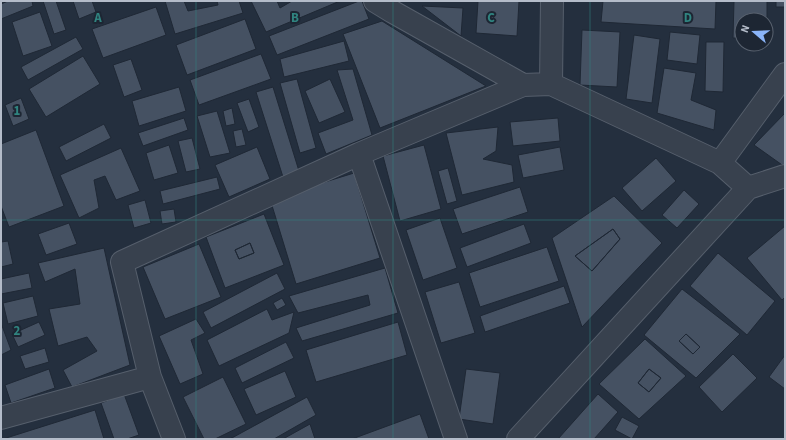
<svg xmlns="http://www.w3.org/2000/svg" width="786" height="440" font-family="'Source Sans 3',sans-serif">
  <rect width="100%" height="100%" fill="#242f3e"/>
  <path fill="#455162" stroke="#1f2835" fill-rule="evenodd" d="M8,1H32L33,6L1,19V4Z
    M43,1H56L66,30L54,34Z
    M73,1H92L96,12L79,19Z
    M165,1H184L188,11L218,5L217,1H239L243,13L175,34Z
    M251,1H277L280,8L292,1H340L266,32Z
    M359,1H362L369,19L277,55L269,36Z
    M478,1H519L517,36L476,33Z
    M603,1H716L715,29L601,22Z
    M734,1H767V38L766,20H742V38H733Z
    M776,1H785V7H776Z
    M422,6L463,8L461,36Z
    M156,7L166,35L103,58L92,29Z
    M40,12L52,46L23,56L12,22Z
    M245,19L256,49L187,75L176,45Z
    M382,21L486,86L380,128L343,34Z
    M582,30L620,32L617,87L580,85Z
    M670,32L700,35L697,64L667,60Z
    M634,35L660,39L652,103L626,99Z
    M76,37L83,49L28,80L21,67Z
    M344,41L349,61L284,77L280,59Z
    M706,42H724L723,92L705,91Z
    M261,54L271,79L199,105L190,80Z
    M83,56L100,84L46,117L29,89Z
    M131,59L142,90L124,97L113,65Z
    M664,68L696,73L691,100L716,110L714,130L657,113Z
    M353,69L372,135L326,154L318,133L353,120L337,70Z
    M297,79L316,148L300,153L280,83Z
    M330,79L345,112L319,123L305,91Z
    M179,87L186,111L139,126L132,101Z
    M273,87L299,171L283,177L256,92Z
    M21,98L29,119L13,126L5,105Z
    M249,99L259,127L248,132L237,103Z
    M232,108L235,124L226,126L223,111Z
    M217,111L230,153L210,157L197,116Z
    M785,113V167L754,145Z
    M184,118L188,130L143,146L138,133Z
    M558,118L560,141L513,146L510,122Z
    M104,124L111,138L66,161L59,147Z
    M498,127L496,151L483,159L512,165L514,182L462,195L446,133Z
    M242,129L246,145L236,147L233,131Z
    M36,130L64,206L9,227L1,206V144Z
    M192,138L200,169L186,172L178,141Z
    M169,145L178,173L154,180L146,153Z
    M424,145L441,209L400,221L383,156Z
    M257,147L270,179L229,197L215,165Z
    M560,147L564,170L523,178L518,155Z
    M121,148L140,191L116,200L105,176L94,180L99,208L79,218L60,175Z
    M656,158L676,181L642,211L622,188Z
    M448,168L457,201L447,204L438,171Z
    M354,173L380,258L296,284L270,199Z
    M217,177L220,189L163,204L160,191Z
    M520,187L528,212L462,234L453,209Z
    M684,190L699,204L677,228L662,215Z
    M614,196L662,243L582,327L552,238ZM613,229L620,239L592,271L575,256Z
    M145,200L151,223L134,228L128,205Z
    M174,209L176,222L162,224L160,211Z
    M264,214L284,265L225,288L206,237ZM250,243L254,253L239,259L235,250Z
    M440,218L457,268L423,280L406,230Z
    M69,223L77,244L46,255L38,234Z
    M524,224L531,243L467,267L460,248Z
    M785,226V297L782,300L747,258Z
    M613,229L620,239L592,271L575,256Z
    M8,241L13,264L1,267V242Z
    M250,243L254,253L239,259L235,250Z
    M199,244L221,297L165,319L143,267Z
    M547,247L559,281L480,307L469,273Z
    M104,248L130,365L72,387L63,370L97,351L87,337L58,346L49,309L80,304L75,269L45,282L38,263Z
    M718,253L775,301L747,335L690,286Z
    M385,268L398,313L302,341L296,328L370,305L368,295L298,313L289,296Z
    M29,273L32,288L1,294V279Z
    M277,273L285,289L211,328L203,312Z
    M459,282L475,333L441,343L425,292Z
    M564,286L570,303L485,332L480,316Z
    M682,289L740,334L696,378L644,335ZM686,334L700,347L693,354L679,341Z
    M33,296L38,316L8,324L3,303Z
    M282,298L286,305L277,310L273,303Z
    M267,309L272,320L294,312L289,333L219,366L207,340Z
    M196,319L205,333L191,340L203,374L180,384L159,336Z
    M39,322L45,335L18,347L12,334Z
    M398,322L407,355L316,382L306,350Z
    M1,323L11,350L1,355Z
    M686,334L700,347L693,354L679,341Z
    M645,339L686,376L639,419L599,384ZM649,369L661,378L649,392L638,383Z
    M286,342L294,358L242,383L235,368Z
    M45,348L49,362L25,369L20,356Z
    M733,354L757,378L722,412L699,387Z
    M785,355V389L769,377Z
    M49,369L55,388L11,403L5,385Z
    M466,369L500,373L493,424L459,419Z
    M649,369L661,378L649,392L638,383Z
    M285,371L296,397L256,415L244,389Z
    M223,377L246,424L215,439H204L183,397Z
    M124,394L139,435L127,439H114L101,403Z
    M598,394L618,412L594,439H558Z
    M307,397L316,415L274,439H230Z
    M95,410L104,439H3Z
    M420,414L429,439H352Z
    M622,417L639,426L632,439L615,430Z
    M310,424L315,439H283Z"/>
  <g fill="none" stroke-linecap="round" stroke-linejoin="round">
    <defs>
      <path id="minor" d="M375,1L393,12L523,85L551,84L720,163L748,188
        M551,84L552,1
        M359,154L456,439
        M720,163L785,74
        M1,418L150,377
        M174,439L150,377L122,262L359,154L523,85
        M518,439L748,188L785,176"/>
    </defs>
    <use href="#minor" stroke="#565f6c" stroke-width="24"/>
    <use href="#minor" stroke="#38414e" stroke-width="22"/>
  </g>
  <path fill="none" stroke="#308480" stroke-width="1" stroke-opacity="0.55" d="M196,1V439M393,1V439M590,1V439M1,220H785"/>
  <g font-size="13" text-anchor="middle" font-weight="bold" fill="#308480" stroke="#1d2633" stroke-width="4" stroke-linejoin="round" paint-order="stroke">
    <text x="98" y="22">A</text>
    <text x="295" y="22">B</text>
    <text x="491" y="22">C</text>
    <text x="688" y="22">D</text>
    <text x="17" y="115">1</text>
    <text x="17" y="335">2</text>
  </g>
  <rect width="786" height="440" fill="none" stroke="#b4bcc9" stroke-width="4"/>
  <g transform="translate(754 32) rotate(289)"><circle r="19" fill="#1d2633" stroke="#59626f"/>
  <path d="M0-3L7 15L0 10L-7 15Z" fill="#8ab4f8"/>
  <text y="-6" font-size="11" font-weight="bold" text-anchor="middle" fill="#b4bcc9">N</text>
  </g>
</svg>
